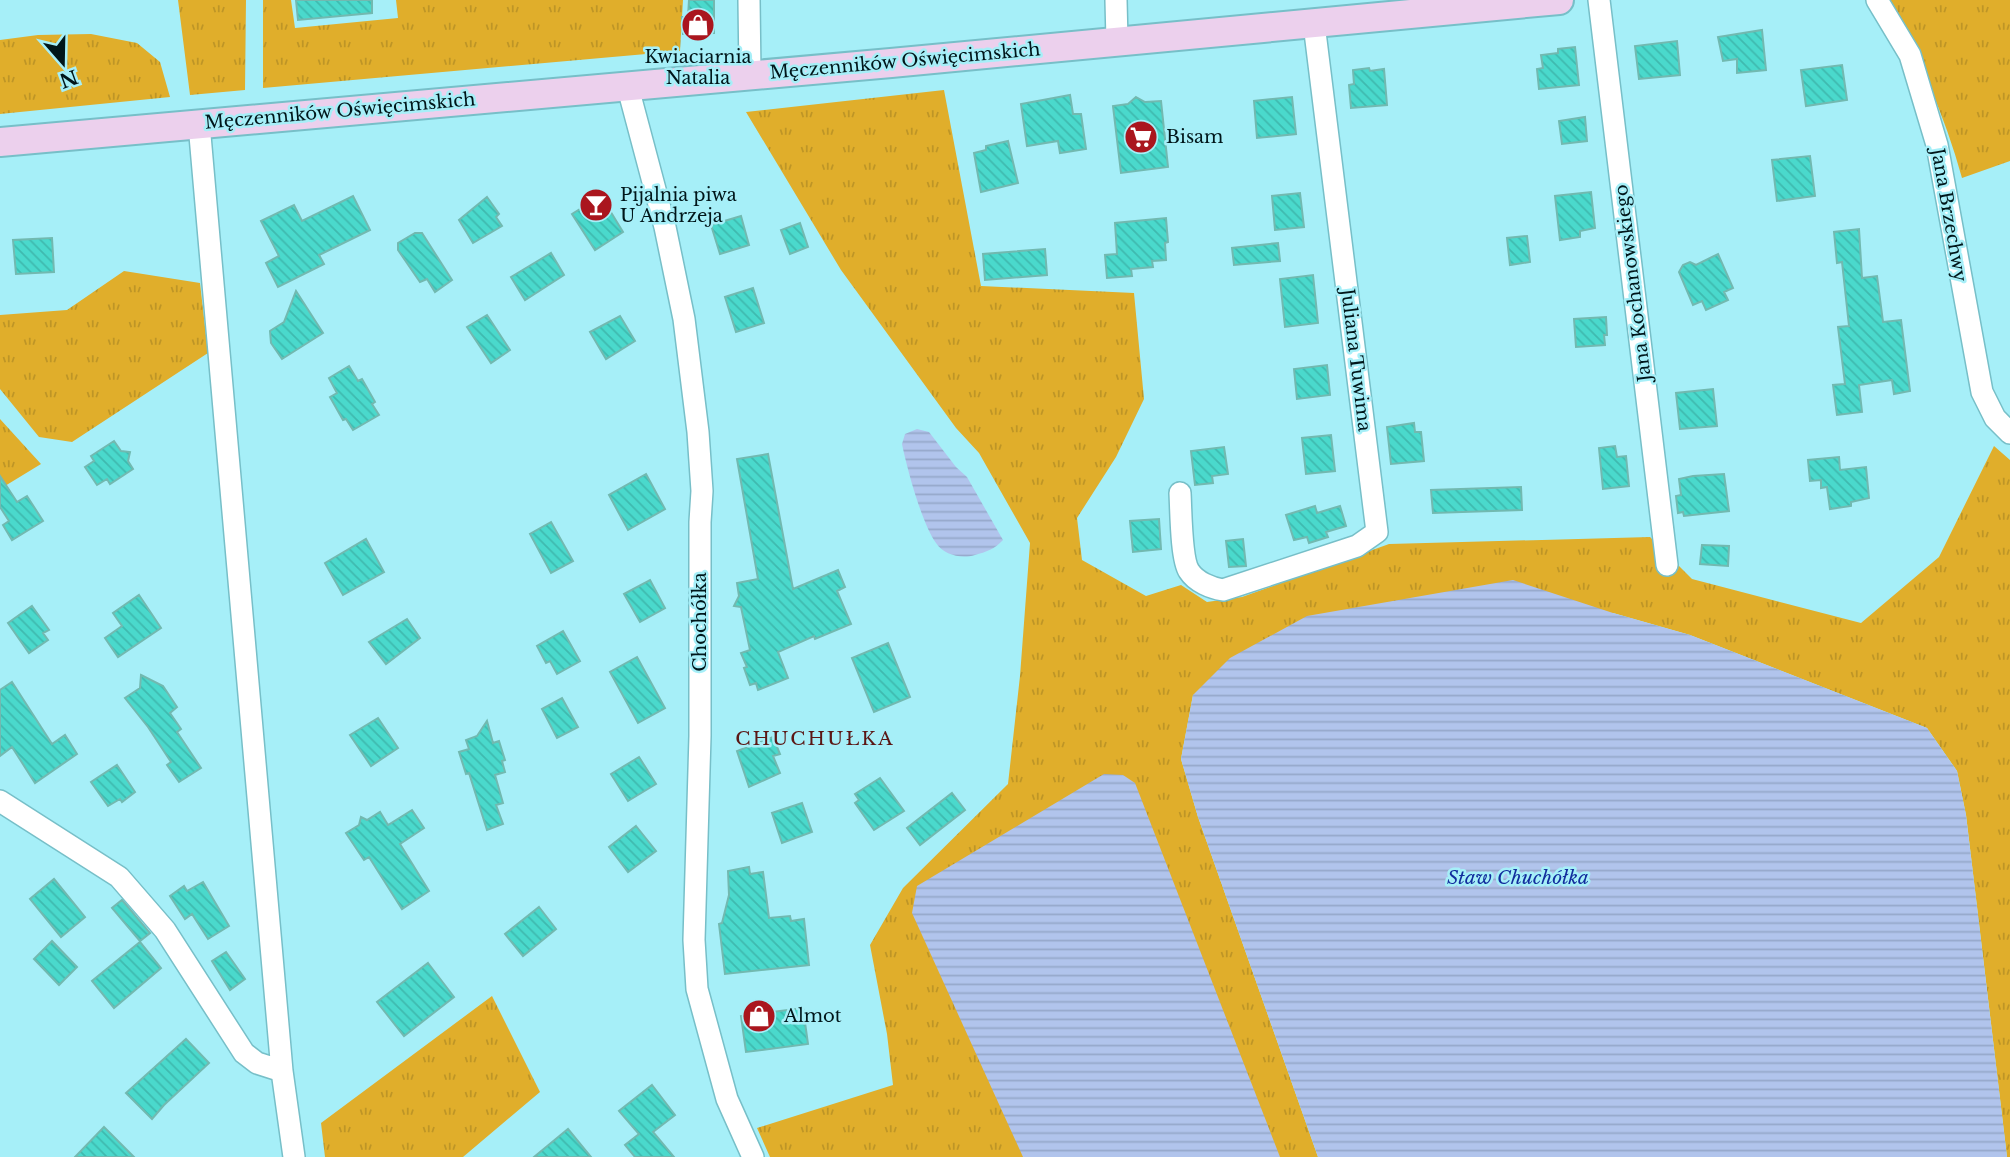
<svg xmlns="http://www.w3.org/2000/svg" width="2010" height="1157" font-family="'Libre Baskerville',serif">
  <defs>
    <pattern id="grass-tufts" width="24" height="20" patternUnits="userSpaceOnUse" patternTransform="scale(1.75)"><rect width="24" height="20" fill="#e0ae2b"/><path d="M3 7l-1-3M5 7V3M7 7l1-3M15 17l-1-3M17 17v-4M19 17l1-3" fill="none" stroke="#be9526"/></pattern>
    <pattern id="water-rules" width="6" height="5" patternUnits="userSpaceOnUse" patternTransform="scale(1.75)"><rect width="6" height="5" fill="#b1c4ec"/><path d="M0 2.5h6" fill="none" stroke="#96a8ca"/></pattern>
    <pattern id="building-back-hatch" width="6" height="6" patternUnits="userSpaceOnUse" patternTransform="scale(1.75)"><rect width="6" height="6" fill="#4ad9cc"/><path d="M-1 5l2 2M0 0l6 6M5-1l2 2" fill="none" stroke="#3fbaaf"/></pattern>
  </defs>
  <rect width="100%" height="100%" fill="#a6eff8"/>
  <path fill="url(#grass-tufts)" d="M178,0H246L245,90L190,95Z
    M263,0H291L295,28L398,18L396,0H683L680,51L263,88Z
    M1890,0H2010V161L1962,178C1945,115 1918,58 1890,0Z
    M91,34L137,43L160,62L170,97L0,114V40L38,35Z
    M944,90L981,286L1134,293L1144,399L1116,457L1077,518L1082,560L1146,596L1181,585L1207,602L1242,597L1389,544L1650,537L1692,579L1861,623L1939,557L1994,446L2010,460V1157H2007L1966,815L1957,771L1927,728L1690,635L1613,613L1193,695L1181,759L1198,817L1318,1157H770L757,1128L893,1085L887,1034L870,945L903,888L1008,784L1020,676L1030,543L979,453L956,428L841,270L746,112Z
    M124,271L200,283L208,353L72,442L39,437L0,389V315L67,310Z
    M0,419L41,464L0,489Z
    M492,996L540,1092L463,1157H325L321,1123Z"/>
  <path fill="url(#water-rules)" d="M917,429L929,432L956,467L967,477L1003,540C995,549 986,552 975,555C961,559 944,555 936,543C922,524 907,468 902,444L905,434Z
    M1513,580L1613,613L1690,635L1927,728L1957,771L1966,815L2007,1157H1318L1198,817L1181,759L1193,695L1230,658L1307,616Z
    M1104,774L1123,775L1135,783L1280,1157H1023L912,913L917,886Z"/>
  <path fill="url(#building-back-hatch)" stroke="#72b9b0" stroke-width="2" d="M296,0H372V13L298,20Z
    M689,0H714V33L683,34L682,17H688Z
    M1762,30L1766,70L1737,73V59L1723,61L1718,37Z
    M1677,41L1680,75L1639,79L1635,46Z
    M1575,47L1579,85L1539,89L1537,69L1543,68L1541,55L1558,53V49Z
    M1842,65L1847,100L1806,106L1801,70Z
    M1369,68L1370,71L1384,69L1387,105L1351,108L1349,85L1354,84L1353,70Z
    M1070,95L1073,114H1081L1086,149L1060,153L1058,141L1027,146L1021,104Z
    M1136,97L1145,102L1161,101L1168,167L1121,173L1113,106L1128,104Z
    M1292,97L1296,134L1257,138L1254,101Z
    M1585,117L1587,141L1562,144L1559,121Z
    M1008,141L1018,183L981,192L974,153L986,150V146Z
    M1810,156L1815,196L1777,201L1772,160Z
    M1591,192L1595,228L1580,231V237L1560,240L1555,196Z
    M1300,193L1304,227L1275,230L1272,196Z
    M353,196L370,230L319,255L324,264L278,287L266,263L279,256L261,221L294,205L302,221Z
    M601,196L623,232L595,250L572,214Z
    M487,197L499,214L496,217L502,226L473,243L459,220Z
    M741,216L749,245L720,254L711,225Z
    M1166,218L1168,242L1165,243L1166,260L1152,261L1153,267L1131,269L1132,276L1107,278L1105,255L1117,254L1115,223Z
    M800,223L808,247L790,254L781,230Z
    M1859,229L1862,278L1877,276L1883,322L1901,320L1910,391L1894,394L1892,380L1859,385L1862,412L1837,415L1833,385L1845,384L1838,327L1849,326L1842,262L1837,263L1834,232Z
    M415,233H422L452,280L435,292L427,279L420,282L398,250V243Z
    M1527,236L1530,262L1510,265L1507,238Z
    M52,238L54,272L16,274L13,240Z
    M1278,243L1280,261L1234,265L1232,248Z
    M1045,249L1047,275L985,280L983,254Z
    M551,253L564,275L525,300L511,277Z
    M1718,254L1733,288L1724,292L1728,300L1706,310L1702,301L1693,305L1679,272L1683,265L1690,262L1696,265Z
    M1313,275L1318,323L1285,327L1280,279Z
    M753,288L764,323L736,332L725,297Z
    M296,291L323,333L282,359L271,343L270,331L284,322Z
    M487,315L510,350L491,363L467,327Z
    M620,316L635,341L606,359L590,332Z
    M1606,317L1607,335H1604L1605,345L1576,347L1574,319Z
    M1327,365L1330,395L1297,399L1294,369Z
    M349,366L358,381L362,379L375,402L372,404L379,415L353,430L346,419L343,420L330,397L337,393L329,378Z
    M1713,389L1717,426L1680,429L1676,393Z
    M1414,423L1415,432H1421L1424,461L1391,464L1387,427Z
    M1331,435L1335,471L1306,474L1302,438Z
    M114,441L121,451L130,452L128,461L133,469L110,484L107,479L97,485L85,467L94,461L91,456Z
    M1615,446L1617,457L1626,456L1629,486L1603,489L1599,448Z
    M1224,447L1228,474L1212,476L1213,483L1195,485L1191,451Z
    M768,454L793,589L838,570L845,587L837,591L851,624L815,639L814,636L778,652L788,678L758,690L756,683L750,685L744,668L747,667L741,653L750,650L741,607L734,606L739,596L737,583L758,579L737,459Z
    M1839,457L1840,470L1866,467L1869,498L1851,502V506L1830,509L1827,487L1821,488V480L1810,481L1808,460Z
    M646,474L665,509L628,530L609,495Z
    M1724,474L1729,511L1684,516L1683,512L1678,513L1676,496L1681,495L1679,479L1693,476Z
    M0,476L17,502L27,496L43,521L12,540L3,525L9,521L0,507Z
    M1521,487L1522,510L1433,513L1431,490Z
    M1315,506L1317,513L1340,506L1346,526L1326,532L1328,537L1309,543L1307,537L1294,540L1286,515Z
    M1159,519L1161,549L1133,552L1130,521Z
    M551,522L573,561L551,573L530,534Z
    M366,539L384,572L343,595L325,563Z
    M1243,539L1246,566L1229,567L1226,541Z
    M1702,545L1729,546L1728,566L1700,564Z
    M650,580L665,608L640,622L624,594Z
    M139,595L161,628L118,657L105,638L122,626L113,613Z
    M32,606L49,630L43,633L48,640L29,653L8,623Z
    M407,619L420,638L386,664L369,642Z
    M563,631L580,661L557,674L550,661L546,663L537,646Z
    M888,643L910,697L874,712L852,658Z
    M637,657L665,708L638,723L610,672Z
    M141,675L163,686L177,707L170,713L181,729L177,732L201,768L179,782L167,765L171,762L148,727L125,698L140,688Z
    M12,682L52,744L65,735L77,754L35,783L12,747L0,756V690Z
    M562,698L578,727L557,738L542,709Z
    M378,718L398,748L371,766L350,735Z
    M487,721L493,743L499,741L505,760L502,761L505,772L495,775L503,803L496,805L503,824L487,830L469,773L466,774L459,752L469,749L466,740L477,736Z
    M773,737L780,754L773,756L780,773L749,787L737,751Z
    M639,757L656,784L628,801L611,774Z
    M117,765L135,792L122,802L120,799L108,806L91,782Z
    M880,778L904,811L874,830L855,803L859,800L855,794Z
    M952,793L965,810L920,845L907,828Z
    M802,803L812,832L782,843L772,813Z
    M412,810L424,828L400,844L429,891L402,909L369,857L364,860L346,833L359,825L361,817L367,820L380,812L388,825Z
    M636,826L656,851L628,872L609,847Z
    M749,867L750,874L763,872L769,918L790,916L791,921L804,919L809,965L725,974L719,924L722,923L729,895L728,871Z
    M54,879L85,917L61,937L30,899Z
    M203,882L229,926L208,939L192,914L185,919L170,896L184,886L187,891Z
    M122,900L150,933L140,941L112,908Z
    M539,907L556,929L523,956L505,934Z
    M52,941L77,967L59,985L34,959Z
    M140,942L161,968L114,1008L92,981Z
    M226,952L245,979L230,990L212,961Z
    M428,963L454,997L404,1036L377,1002Z
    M803,1008L808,1044L746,1052L741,1016Z
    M186,1039L209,1063L164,1105L152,1119L126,1093Z
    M652,1085L675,1115L653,1132L674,1157H635L625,1145L639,1134L619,1111Z
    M104,1127L134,1157H75Z
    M568,1129L591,1157H534Z"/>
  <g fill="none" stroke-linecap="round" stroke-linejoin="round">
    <defs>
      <path id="minor" d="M749,0L750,74
        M1116,0L1117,41
        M1599,0L1667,565
        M1877,0L1910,55L1937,145L1982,392L1995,418L2010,433
        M627,84L665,227L684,319L698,432L702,491L700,522V736L694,940L697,989L727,1099L753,1157
        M199,124L282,1071L294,1157
        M1180,493C1181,510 1181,559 1189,571C1196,582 1211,588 1223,590L1357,546L1377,532L1314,24
        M0,801L119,877L165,930L244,1053L257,1063L282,1071"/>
      <path id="secondary" d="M0,142L891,63L1559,0"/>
    </defs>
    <use href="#minor" stroke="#77bfc8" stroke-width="24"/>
    <use href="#secondary" stroke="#77bfc8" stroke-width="32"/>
    <use href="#minor" stroke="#fff" stroke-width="21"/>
    <use href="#secondary" stroke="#ecd0ed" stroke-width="28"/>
  </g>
  <defs>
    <symbol id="shop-disc" viewBox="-11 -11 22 22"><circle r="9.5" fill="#aa161e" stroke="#a6eff8"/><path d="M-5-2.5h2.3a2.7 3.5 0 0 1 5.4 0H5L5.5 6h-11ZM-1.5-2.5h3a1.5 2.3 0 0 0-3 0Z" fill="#fff"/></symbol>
    <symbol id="supermarket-disc" viewBox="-11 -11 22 22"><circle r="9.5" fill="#aa161e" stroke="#a6eff8"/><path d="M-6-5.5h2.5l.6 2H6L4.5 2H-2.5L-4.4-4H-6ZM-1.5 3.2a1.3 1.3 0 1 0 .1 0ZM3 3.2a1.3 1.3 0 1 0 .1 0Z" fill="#fff"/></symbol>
    <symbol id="bar-disc" viewBox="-11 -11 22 22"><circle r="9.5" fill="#aa161e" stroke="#a6eff8"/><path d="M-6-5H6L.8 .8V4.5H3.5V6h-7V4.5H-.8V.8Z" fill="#fff"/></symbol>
  </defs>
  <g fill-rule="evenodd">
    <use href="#shop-disc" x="679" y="6" width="38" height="38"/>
    <use href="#supermarket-disc" x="1122" y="118" width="38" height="38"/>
    <use href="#bar-disc" x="577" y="186" width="38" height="38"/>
    <use href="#shop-disc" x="740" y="997" width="38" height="38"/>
  </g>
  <g text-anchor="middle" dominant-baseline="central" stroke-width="5" stroke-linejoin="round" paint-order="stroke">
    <g font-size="18" fill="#00161a" stroke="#a6eff8" text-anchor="start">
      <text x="698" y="57" text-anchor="middle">Kwiaciarnia<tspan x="698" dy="21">Natalia</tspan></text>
      <text x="1166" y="137">Bisam</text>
      <text x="620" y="195">Pijalnia piwa<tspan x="620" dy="21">U Andrzeja</tspan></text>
      <text x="784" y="1016">Almot</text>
    </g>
    <g font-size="18" fill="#00161a" stroke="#a6eff8">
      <text transform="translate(905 61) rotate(-5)">Męczenników Oświęcimskich</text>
      <text transform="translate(340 111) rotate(-5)">Męczenników Oświęcimskich</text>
      <text transform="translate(1949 215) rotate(80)">Jana Brzechwy</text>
      <text transform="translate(1633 283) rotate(-97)">Jana Kochanowskiego</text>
      <text transform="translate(1356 360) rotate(83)">Juliana Tuwima</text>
      <text transform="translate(700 622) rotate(-90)">Chochółka</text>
    </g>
    <g font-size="19" letter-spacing="2" fill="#5b1715" stroke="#a6eff8">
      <text x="815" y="738">CHUCHUŁKA</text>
    </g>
    <g font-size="19" font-style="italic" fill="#122d9d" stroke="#a6eff8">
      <text x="1518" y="877">Staw Chuchółka</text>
    </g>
  </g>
  <g transform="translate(63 63) rotate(160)" stroke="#a6eff8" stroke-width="5" paint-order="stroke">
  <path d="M0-5L12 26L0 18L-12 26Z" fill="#00161a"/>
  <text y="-10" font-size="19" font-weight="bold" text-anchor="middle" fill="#00161a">N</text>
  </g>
</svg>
